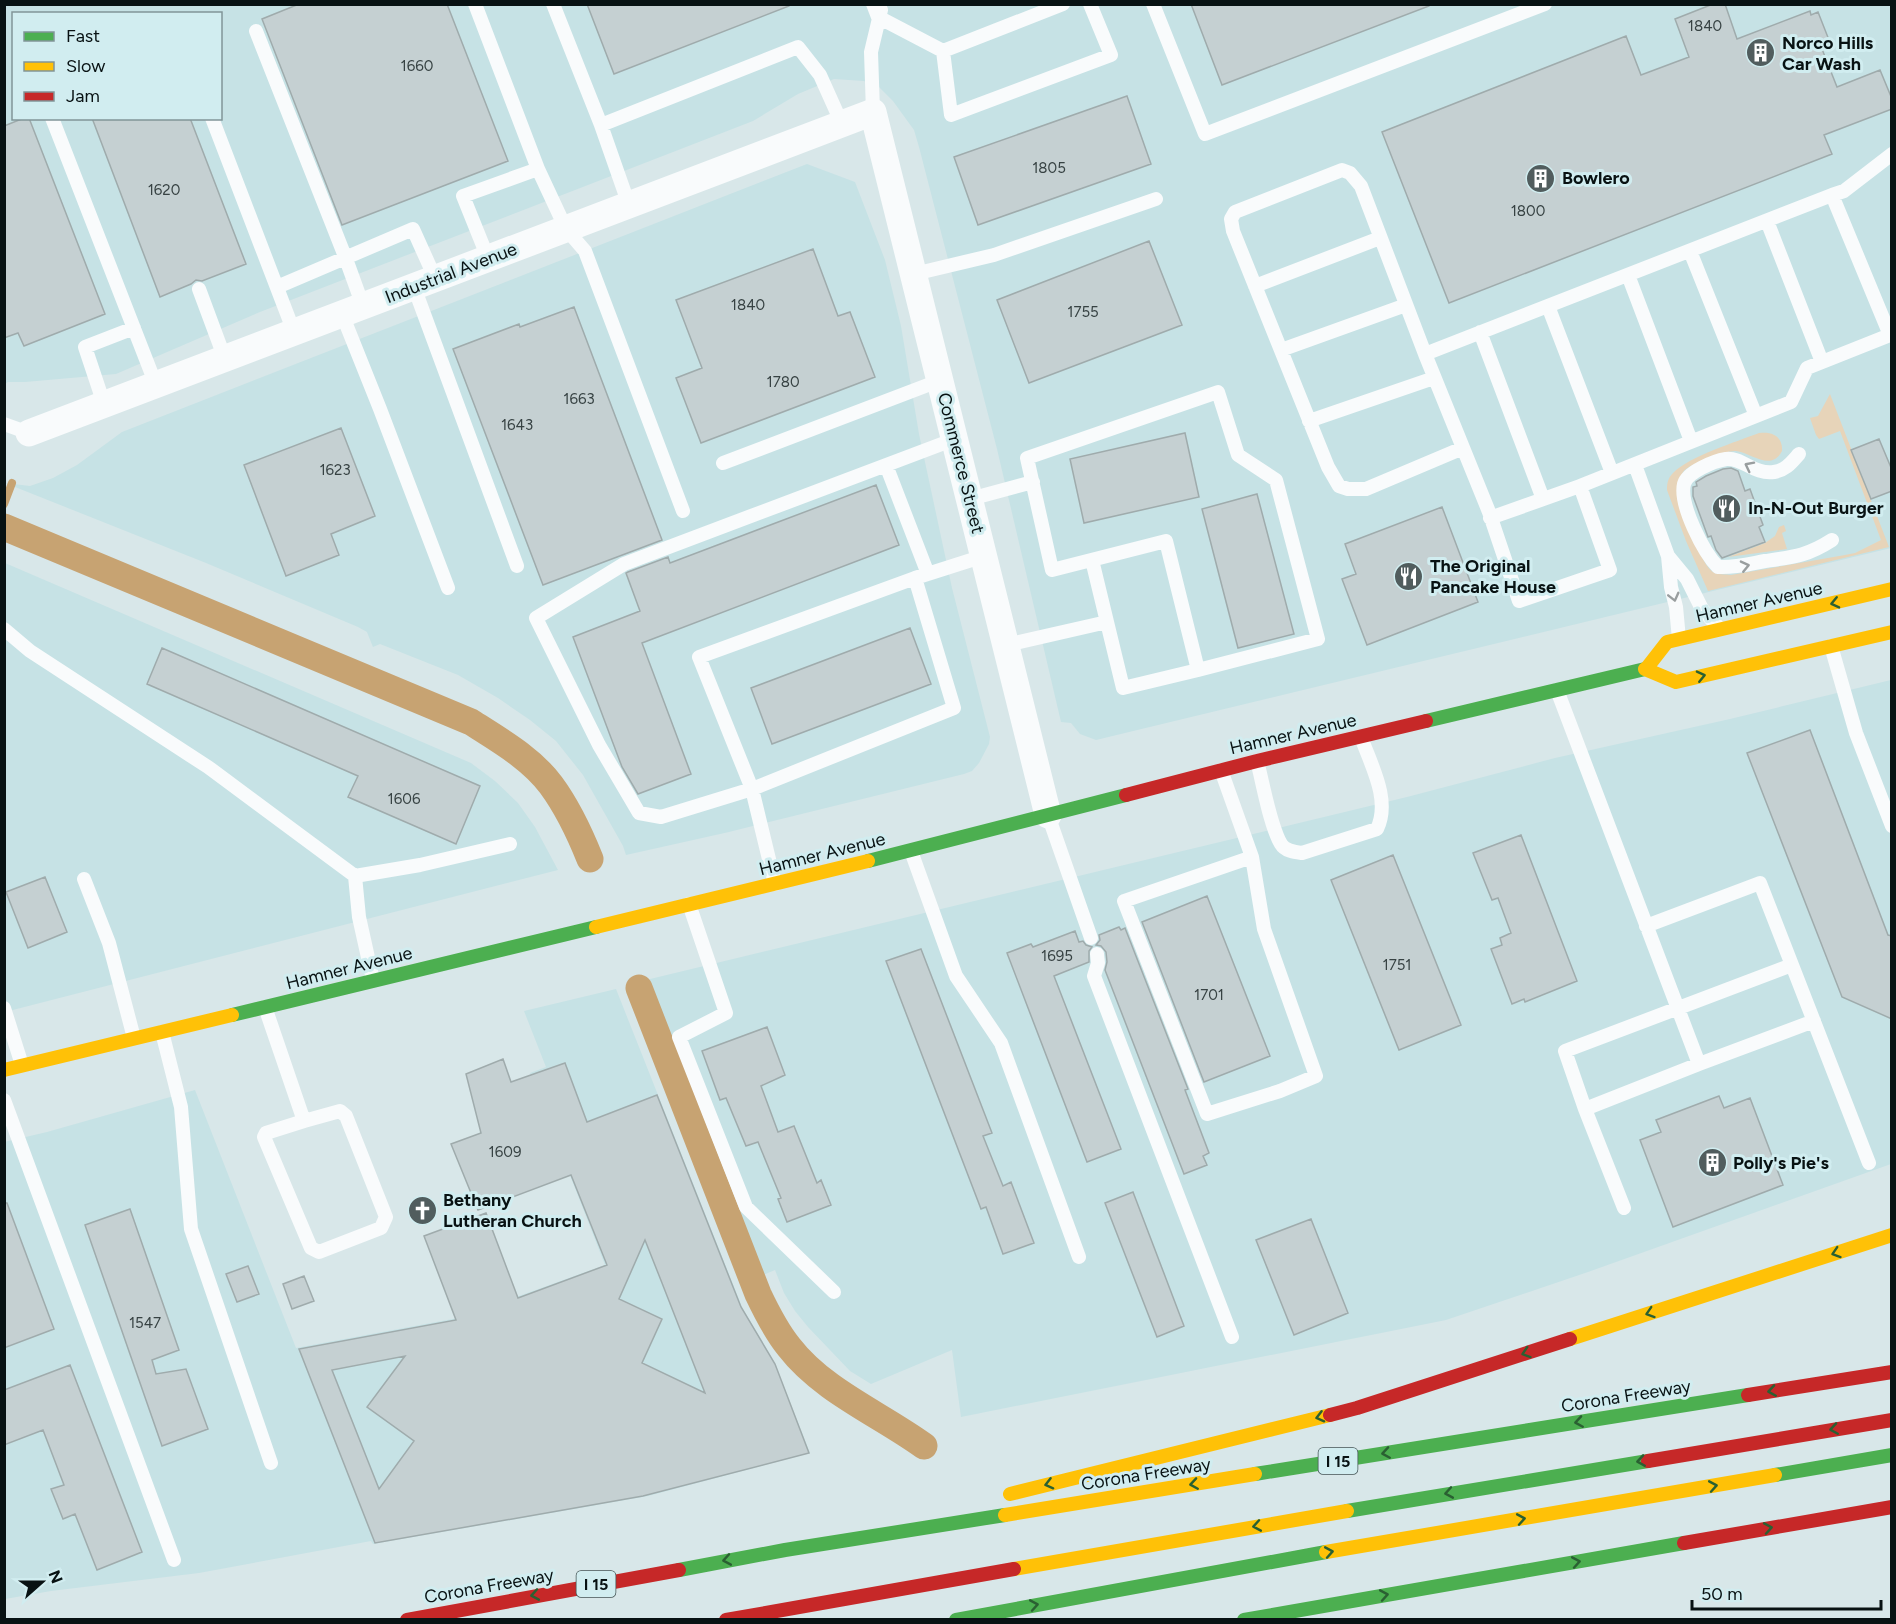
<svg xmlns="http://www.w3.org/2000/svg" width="1896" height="1624" font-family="Figtree,sans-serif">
  <rect width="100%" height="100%" fill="#d8e7e9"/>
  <path fill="#c6e2e5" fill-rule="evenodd" d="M5,5H1891V548L1096,740L1080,734L1071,723L1061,722L997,449L919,147L914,130L906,119L893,101L878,86L864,81L834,79L798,94L753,121L260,312L116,374L25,382H8L5,384ZM14,14H220V118H14Z
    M807,164L855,182L885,260L901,326L919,434L952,588L990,737L989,744L979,763L972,771L964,774L729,832L626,855L623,846L583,775L556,741L530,720L498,698L458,675L380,644L373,647L367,632L358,627L206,563L5,483L30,486L53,478L77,465L122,432Z
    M5,563L471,763L495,781L518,803L535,827L558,870L5,1012Z
    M1891,680V1164L1588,1272L1446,1320L961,1417L952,1350L871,1384L850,1371L808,1327L795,1311L784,1293L775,1270L761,1276L646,980L1407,797L1555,758L1730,719Z
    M616,989L742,1307L775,1364L810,1453L648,1496L373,1544L371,1541L199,1573L51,1591L5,1599L4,1142L47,1132L195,1090L296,1348L458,1318L605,1265L530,1073L546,1067L524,1011Z"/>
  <path fill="#e7d4b9" d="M1830,394L1889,547L1708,591L1686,541L1667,490C1667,483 1668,478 1673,473C1690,456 1736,442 1759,433C1773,431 1783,437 1782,451C1771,472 1752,453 1736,451C1726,450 1694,463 1686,469C1681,473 1680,479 1678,485C1684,504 1698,562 1713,572C1717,575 1725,574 1731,575L1845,555L1855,553L1881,540L1840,431L1819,439L1816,435L1810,418L1818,416Z
    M1784,525L1786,531L1782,533L1787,549L1728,557L1765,543L1775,536L1779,527Z"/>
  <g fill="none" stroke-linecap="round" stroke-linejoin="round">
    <path stroke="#c7a372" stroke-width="8" d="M4,504L12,483"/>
    <path stroke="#c7a372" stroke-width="27" d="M4,527L471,722C499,740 531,758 551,785C568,808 580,834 590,859
      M639,988L758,1294C767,1313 776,1331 789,1347C823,1391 880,1414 924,1446"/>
  </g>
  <path fill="#c5d0d2" stroke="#9fabac" stroke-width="1.5" fill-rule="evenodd" d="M299,4H447L508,161L342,225L262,19Z
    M587,4H789V6L614,74Z
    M1191,4H1429V6L1222,85Z
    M1713,4H1725L1737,39L1810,11L1811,15L1818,12L1829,40L1820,44L1837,87L1880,70L1892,99V109L1824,135L1832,154L1449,303L1382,132L1626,36L1641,75L1689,57L1675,19Z
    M1127,96L1151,164L978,225L954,157Z
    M24,118H29L105,314L24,346L18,333L4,338V126Z
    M92,118H190L246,264L202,281L196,280L191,284L160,297Z
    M1149,241L1182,325L1029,383L997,300Z
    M813,249L838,316L850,312L875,377L701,443L676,378L702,368L676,300Z
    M574,307L662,540L543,585L453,349L519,324L520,327Z
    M341,428L375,516L331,534L339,555L286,576L244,465Z
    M1185,433L1199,497L1084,523L1070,459Z
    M1879,439L1892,470V491L1871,499L1851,450Z
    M1731,468L1738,471L1745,491L1750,489L1763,525L1759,527L1765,542L1722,558L1716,550L1711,536L1708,537L1693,496V487L1697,486L1696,482L1706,476L1723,469Z
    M876,485L899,545L642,643L691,774L638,794L622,767L573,637L640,611L626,573L628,572L668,557L670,563Z
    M1257,494L1294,634L1238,648L1202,509Z
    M1442,507L1478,602L1367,645L1342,579L1356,574L1345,544Z
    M910,628L931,684L772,744L751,688Z
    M162,648L480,786L456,844L348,797L358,776L147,684Z
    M1810,730L1888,935L1892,936V1019L1842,997L1747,753Z
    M1521,835L1577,981L1525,1002L1524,999L1512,1004L1491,949L1502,945L1500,938L1511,933L1498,898L1492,900L1473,853Z
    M1393,855L1461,1025L1399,1050L1331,880Z
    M45,877L67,932L28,948L6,892Z
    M1207,896L1270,1056L1204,1082L1142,922Z
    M1119,927L1121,930L1125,928L1188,1089L1185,1090L1209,1153L1203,1156L1207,1165L1184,1174L1105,970L1107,962L1106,952L1101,946L1096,945L1100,940L1099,935Z
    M1075,931L1079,942L1083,941L1086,945L1092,947L1089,951V962L1054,976L1121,1149L1087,1162L1007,953L1031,944L1033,947Z
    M921,949L992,1133L983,1136L1003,1186L1011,1182L1034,1243L1003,1254L986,1207L981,1209L886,961Z
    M767,1027L785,1075L761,1086L778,1132L794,1126L817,1183L821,1180L831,1205L787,1222L778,1199L781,1198L758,1142L746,1146L726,1098L720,1100L702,1051Z
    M503,1059L511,1082L565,1063L587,1122L657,1095L741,1307L775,1364L809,1453L643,1496L375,1543L299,1349L456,1320L424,1236L486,1213L518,1298L607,1265L571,1175L478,1210L451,1144L481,1133L466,1074ZM645,1240L662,1283L705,1393L642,1363L662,1319L619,1299ZM405,1356L367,1407L414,1441L379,1489L332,1370Z
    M1719,1096L1724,1108L1750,1098L1783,1185L1673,1227L1640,1140L1661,1132L1656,1120Z
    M1133,1192L1184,1326L1157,1337L1105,1203Z
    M4,1203H7L54,1329L4,1348Z
    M130,1209L179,1350L152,1360L156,1374L186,1369L208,1429L162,1446L85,1225Z
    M1311,1219L1348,1313L1294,1335L1256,1240Z
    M248,1266L259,1294L237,1302L226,1274Z
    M304,1276L314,1301L292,1309L283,1284Z
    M70,1365L142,1552L97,1570L75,1514L63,1519L51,1489L64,1485L43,1430L4,1445V1390Z"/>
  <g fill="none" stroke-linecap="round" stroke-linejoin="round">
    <path stroke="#f9fbfc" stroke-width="14" d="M475,4L538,169
      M553,4L601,125
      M873,4L878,17L943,51L1063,4
      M1153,4L1205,134L1545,4
      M256,31L346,259L363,306
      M943,51L951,115L1111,55L1090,4
      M873,112L871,52L881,10
      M52,118L156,385
      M212,118L294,332
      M1832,195L1890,335L1807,368L1791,402L1580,486L1610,570L1519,601L1489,512L1425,354L1832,195L1844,191L1892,154
      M629,205L601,125L798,47L820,75L842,124
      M1767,221L1822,362
      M1690,251L1756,416
      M488,258L463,196L538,169L566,229L585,251L683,511
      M914,274L994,255L1156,199
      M1628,275L1691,441
      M1255,286L1380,238
      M277,287L413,229L435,278
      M414,287L517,566
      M199,289L225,359
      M1548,306L1612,473
      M342,314L380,409L448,588
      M1480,332L1543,499
      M1281,350L1406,305
      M1425,354L1361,186L1350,173L1342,170L1235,212L1231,219L1233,231L1328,467L1339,486L1348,489H1366L1463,448
      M104,404L85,347L134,328
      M1309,421L1434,378
      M4,424L29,433
      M1799,454C1791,463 1786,470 1774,472C1754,475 1742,457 1726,459C1714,461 1687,472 1684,484C1679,505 1704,553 1718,567C1735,568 1749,564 1765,561C1794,557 1807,556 1832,540
      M723,463L941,380
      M886,465L928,574
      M1635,465L1668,556L1671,587L1676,607L1679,639
      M970,499L1033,482
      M1490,518L1580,486
      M1668,556L1687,579L1702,609L1719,628
      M1092,560L1107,622
      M915,578L699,657L752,789L661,817L639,813L599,745L536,618L624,564L955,439
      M4,629L30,651L208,767L355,876L359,917L373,980
      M1006,645L1107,622L1123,688L1198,670L1166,541L1052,570L1027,458L1218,392L1238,455L1276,480L1318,639L1198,670
      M1831,646L1856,733L1892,826
      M1557,690L1699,1064L1585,1109L1624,1208
      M1257,761C1263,783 1270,826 1281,844C1285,851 1294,852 1302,853L1377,829C1391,800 1371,765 1361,737
      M1221,770L1252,857L1264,929L1316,1076L1280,1091L1207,1114L1124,901L1252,857
      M1048,815L1091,938
      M911,851L956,976L1001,1043L1079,1257
      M355,876L420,865L510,844
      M84,879L109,943L134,1038
      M775,884L752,789L954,708L915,578L984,556
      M689,904L726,1013L679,1037L746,1207L834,1292
      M1646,926L1760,883L1792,965
      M1097,954L1098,963L1094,976L1232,1337
      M265,1007L304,1121L266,1133L264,1137L311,1248L319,1252L381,1228L386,1217L346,1116L340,1111L304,1121
      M4,1008L22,1065
      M162,1032L181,1107L191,1229L271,1463
      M1699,1064L1814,1021
      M4,1100L174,1560
      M1585,1109L1565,1051L1792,965L1869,1163"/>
    <path stroke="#f9fbfc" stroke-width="27" d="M29,433L873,112L1048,815"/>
    <path stroke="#4caf50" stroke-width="14" d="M1426,721L1645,669
      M868,861L1126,795
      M232,1015L596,927
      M1255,1474L1748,1395
      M1775,1475L1892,1455
      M1347,1511L1648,1461
      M679,1570L785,1550L1005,1515
      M956,1620L1326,1552
      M1244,1620L1684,1543"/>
    <path stroke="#ffc107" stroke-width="14" d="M1645,669L1676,682L1892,632
      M1646,669L1667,642L1892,589
      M596,927L868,861
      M4,1070L232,1015
      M1570,1339L1892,1235
      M1010,1494L1330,1415
      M1005,1515L1255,1474
      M1326,1552L1775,1475
      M1014,1569L1347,1511"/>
    <path stroke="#c62828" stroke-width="14" d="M1126,795L1257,761L1426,721
      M1748,1395L1892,1372
      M1330,1415L1357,1408L1570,1339
      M1648,1461L1892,1420
      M1684,1543L1892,1507
      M407,1620L679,1570
      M726,1620L1014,1569"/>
  </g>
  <defs><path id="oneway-chevron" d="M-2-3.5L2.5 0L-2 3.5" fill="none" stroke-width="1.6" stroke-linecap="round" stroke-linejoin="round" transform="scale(1.5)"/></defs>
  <g stroke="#999e9f">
    <use href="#oneway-chevron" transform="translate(1749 466) rotate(-153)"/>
    <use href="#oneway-chevron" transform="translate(1745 566) rotate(-13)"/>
    <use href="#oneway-chevron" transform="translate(1674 597) rotate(76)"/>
  </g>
  <g stroke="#2a6032">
    <use href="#oneway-chevron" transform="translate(1835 603) rotate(167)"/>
    <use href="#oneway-chevron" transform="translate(1701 676) rotate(-13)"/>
    <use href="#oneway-chevron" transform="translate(1836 1253) rotate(162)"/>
    <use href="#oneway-chevron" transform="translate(1650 1313) rotate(162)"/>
    <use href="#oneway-chevron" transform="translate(1526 1353) rotate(162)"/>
    <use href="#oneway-chevron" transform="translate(1772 1391) rotate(171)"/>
    <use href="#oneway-chevron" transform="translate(1320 1417) rotate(166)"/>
    <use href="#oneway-chevron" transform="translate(1579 1422) rotate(171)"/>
    <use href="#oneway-chevron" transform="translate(1834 1429) rotate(171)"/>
    <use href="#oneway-chevron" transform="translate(1386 1453) rotate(171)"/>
    <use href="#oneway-chevron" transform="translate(1641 1461) rotate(171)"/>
    <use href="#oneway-chevron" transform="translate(1049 1484) rotate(166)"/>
    <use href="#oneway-chevron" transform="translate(1194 1484) rotate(171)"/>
    <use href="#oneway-chevron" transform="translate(1713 1486) rotate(-10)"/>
    <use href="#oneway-chevron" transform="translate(1449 1493) rotate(170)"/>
    <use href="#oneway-chevron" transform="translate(1521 1519) rotate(-10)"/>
    <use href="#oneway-chevron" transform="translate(1257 1526) rotate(170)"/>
    <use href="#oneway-chevron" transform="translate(1768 1528) rotate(-10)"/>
    <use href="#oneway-chevron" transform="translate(1329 1552) rotate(-10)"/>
    <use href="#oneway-chevron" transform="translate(727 1560) rotate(170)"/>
    <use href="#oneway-chevron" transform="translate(1576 1562) rotate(-10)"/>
    <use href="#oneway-chevron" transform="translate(535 1595) rotate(170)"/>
    <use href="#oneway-chevron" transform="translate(1384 1595) rotate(-10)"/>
    <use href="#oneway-chevron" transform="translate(1034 1605) rotate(-10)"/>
  </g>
  <defs>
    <symbol id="building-disc" viewBox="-11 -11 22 22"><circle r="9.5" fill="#515d5e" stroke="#d1edf0"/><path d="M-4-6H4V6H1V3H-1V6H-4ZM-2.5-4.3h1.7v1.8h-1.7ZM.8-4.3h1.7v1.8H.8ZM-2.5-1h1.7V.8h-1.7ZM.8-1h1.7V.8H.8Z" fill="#fff"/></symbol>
    <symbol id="restaurant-disc" viewBox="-11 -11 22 22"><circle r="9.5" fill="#515d5e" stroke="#d1edf0"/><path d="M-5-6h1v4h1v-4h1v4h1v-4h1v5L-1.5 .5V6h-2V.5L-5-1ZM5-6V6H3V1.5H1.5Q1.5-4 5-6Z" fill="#fff"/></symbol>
    <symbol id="church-disc" viewBox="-11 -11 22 22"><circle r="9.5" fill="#515d5e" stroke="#d1edf0"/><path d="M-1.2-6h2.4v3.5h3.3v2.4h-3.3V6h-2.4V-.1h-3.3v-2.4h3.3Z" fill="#fff"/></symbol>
  </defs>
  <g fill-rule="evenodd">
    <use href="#building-disc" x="1744" y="36" width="33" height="33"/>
    <use href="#building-disc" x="1524" y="162" width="33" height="33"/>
    <use href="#restaurant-disc" x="1710" y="492" width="33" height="33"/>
    <use href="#restaurant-disc" x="1392" y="560" width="33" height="33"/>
    <use href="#building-disc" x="1696" y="1146" width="33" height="33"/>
    <use href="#church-disc" x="406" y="1194" width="33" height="33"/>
  </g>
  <g text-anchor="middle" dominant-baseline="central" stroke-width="6" stroke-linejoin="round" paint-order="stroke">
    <g font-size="15" fill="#374243">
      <text x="1705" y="26">1840</text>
      <text x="417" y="66">1660</text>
      <text x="1049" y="168">1805</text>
      <text x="164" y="190">1620</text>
      <text x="1528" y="211">1800</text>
      <text x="748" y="305">1840</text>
      <text x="1083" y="312">1755</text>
      <text x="783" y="382">1780</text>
      <text x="579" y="399">1663</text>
      <text x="517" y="425">1643</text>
      <text x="335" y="470">1623</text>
      <text x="404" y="799">1606</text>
      <text x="1057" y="956">1695</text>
      <text x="1397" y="965">1751</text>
      <text x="1209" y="995">1701</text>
      <text x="505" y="1152">1609</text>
      <text x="145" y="1323">1547</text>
    </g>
    <g fill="#d1edf0" stroke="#445455" stroke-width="1.5">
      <rect x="1318.5" y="1448" width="39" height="26" rx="4.5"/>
      <rect x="576.5" y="1571" width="39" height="26" rx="4.5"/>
    </g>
    <g font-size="16" font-weight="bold" fill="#081213">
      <text x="1338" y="1461">I 15</text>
      <text x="596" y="1584">I 15</text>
    </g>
    <g font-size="18" font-weight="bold" fill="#081213" stroke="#d1edf0" text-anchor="start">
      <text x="1782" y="43">Norco Hills<tspan x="1782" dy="21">Car Wash</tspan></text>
      <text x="1562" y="178">Bowlero</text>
      <text x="1748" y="508">In-N-Out Burger</text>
      <text x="1430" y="566">The Original<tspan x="1430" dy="21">Pancake House</tspan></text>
      <text x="1733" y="1163">Polly's Pie's</text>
      <text x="443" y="1200">Bethany<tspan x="443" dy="21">Lutheran Church</tspan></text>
    </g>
    <g font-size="18" fill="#081213" stroke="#d1edf0">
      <text transform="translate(451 273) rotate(-21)">Industrial Avenue</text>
      <text transform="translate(961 463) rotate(76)">Commerce Street</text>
      <text transform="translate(1759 602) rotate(-13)">Hamner Avenue</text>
      <text transform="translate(1293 734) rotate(-13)">Hamner Avenue</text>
      <text transform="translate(822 854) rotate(-14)">Hamner Avenue</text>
      <text transform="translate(349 968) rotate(-14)">Hamner Avenue</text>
      <text transform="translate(1626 1396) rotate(-9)">Corona Freeway</text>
      <text transform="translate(1146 1474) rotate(-9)">Corona Freeway</text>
      <text transform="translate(489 1586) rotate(-10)">Corona Freeway</text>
    </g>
  </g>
  <rect width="1896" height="1624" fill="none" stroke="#081213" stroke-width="12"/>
  <rect x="12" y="12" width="210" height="108" fill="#d1edf0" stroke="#819598" stroke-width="1.5"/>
  <rect x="24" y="32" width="30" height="9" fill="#4caf50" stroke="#819598" stroke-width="1.5"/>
  <text x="66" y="42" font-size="18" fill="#081213">Fast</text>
  <rect x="24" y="62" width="30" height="9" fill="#ffc107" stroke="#819598" stroke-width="1.5"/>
  <text x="66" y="72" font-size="18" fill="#081213">Slow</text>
  <rect x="24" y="92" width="30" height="9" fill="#c62828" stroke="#819598" stroke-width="1.5"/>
  <text x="66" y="102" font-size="18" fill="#081213">Jam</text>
  <g transform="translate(42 1582) rotate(69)" stroke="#d1edf0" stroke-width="4.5" paint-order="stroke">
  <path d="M0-4.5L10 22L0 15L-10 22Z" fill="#081213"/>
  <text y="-9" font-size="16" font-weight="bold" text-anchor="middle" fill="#081213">N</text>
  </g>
  <path d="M1692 1600v9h189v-9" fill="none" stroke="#081213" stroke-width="3"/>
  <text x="1701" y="1600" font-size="18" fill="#081213" stroke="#d1edf0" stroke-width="4.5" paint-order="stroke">50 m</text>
</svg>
